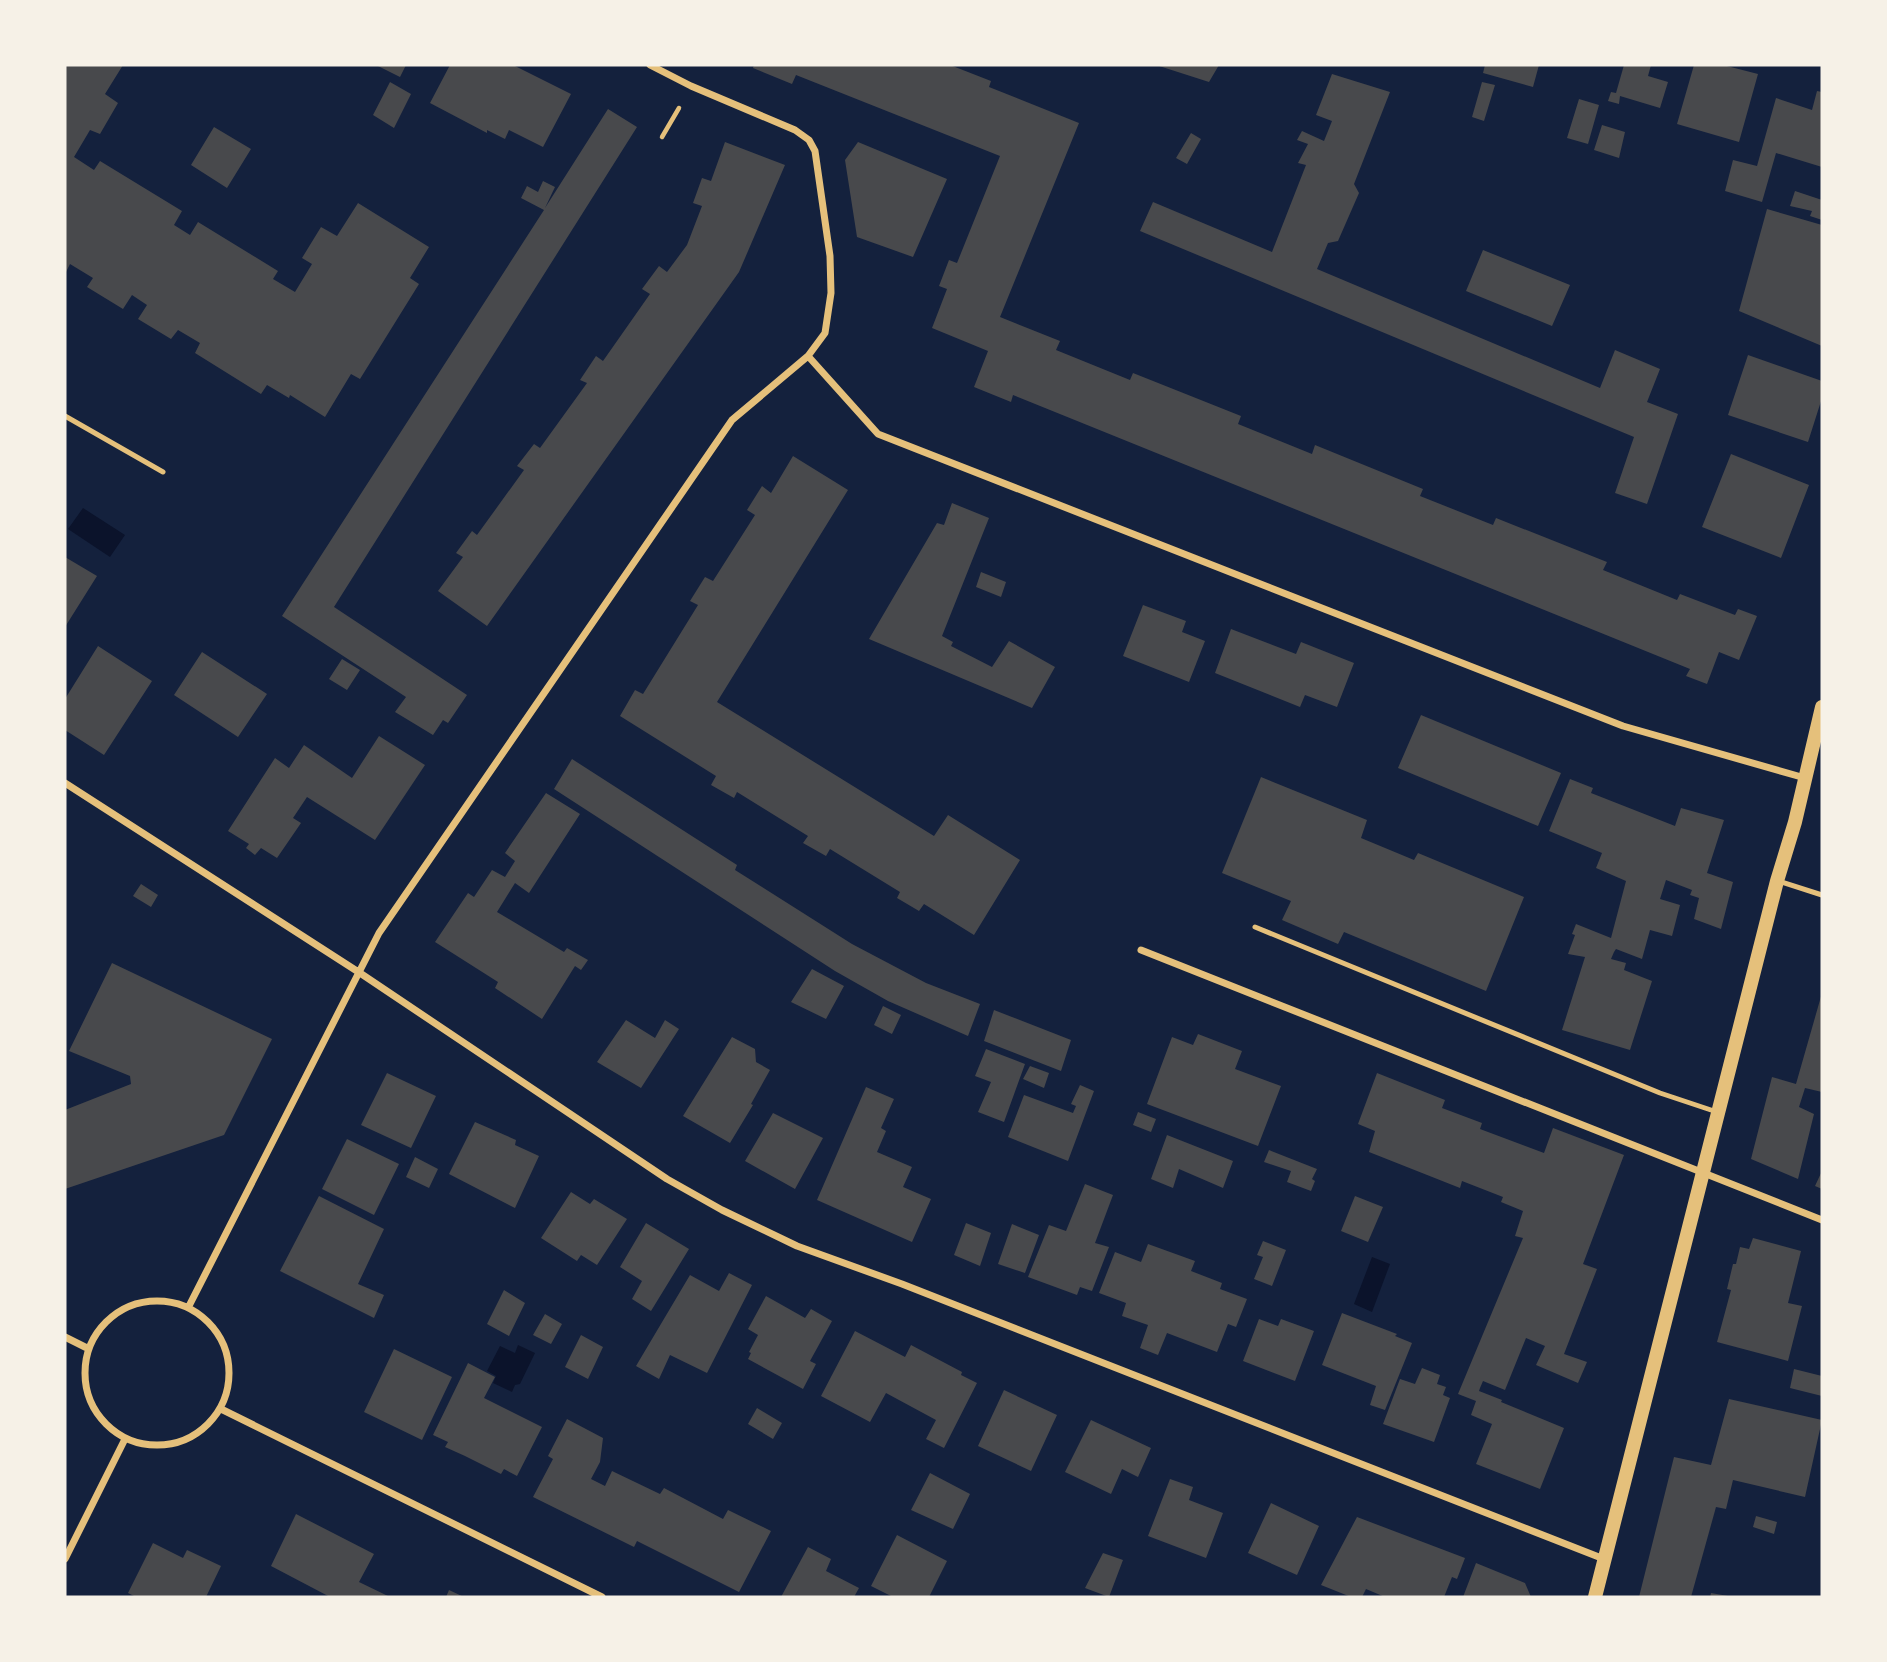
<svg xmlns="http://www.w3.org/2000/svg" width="1887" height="1662" font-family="Figtree,sans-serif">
  <rect width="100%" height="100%" fill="#14213d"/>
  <path fill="#0b132b" d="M83,508L125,535L110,557L68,529Z
    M1372,1257L1390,1264L1372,1312L1354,1304Z
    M518,1345L535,1353L520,1384L515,1385L512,1392L493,1383L496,1376L487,1371L500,1346L515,1353Z"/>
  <path fill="#48494c" d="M65,65H123L105,94L118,103L100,134L90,130L74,157L94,170L100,161L182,211L174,225L190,235L198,222L278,271L273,279L295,292L312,264L302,258L321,227L337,236L358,203L429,247L410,278L419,284L360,379L351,374L325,417L290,395L289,398L267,385L261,394L195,353L200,343L178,330L171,339L138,319L147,305L132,295L123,309L87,287L93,278L70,264L65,274Z
    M376,65H406L400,77Z
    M450,65H513L571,94L543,147L509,130L505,139L487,130V133L430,103Z
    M754,65H950L991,81L989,87L1079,123L1000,317L1060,341L1056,350L1130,380L1133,373L1241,416L1238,424L1312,454L1315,445L1423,489L1420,496L1493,525L1496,518L1607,562L1603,570L1677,600L1680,594L1735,615L1738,609L1757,616L1739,660L1719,652L1707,684L1686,676L1690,669L1013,395L1011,402L974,387L988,351L932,328L947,289L939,286L949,260L957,263L1000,156L796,75L792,84L753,68Z
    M1156,65H1219L1209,82Z
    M1485,65H1539L1533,87L1483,73Z
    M1624,65H1651L1648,76L1668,82L1660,108L1620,96L1619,104L1608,101L1611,92L1616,93Z
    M1694,65H1723L1758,74L1739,142L1677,124Z
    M1332,74L1390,92L1354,184L1359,193L1338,241L1328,243L1317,269L1600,388L1615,350L1660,369L1647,402L1678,414L1647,504L1615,493L1634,437L1140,231L1153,202L1272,252L1306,165L1298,163L1308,144L1297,140L1302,131L1324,141L1332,121L1316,115Z
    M390,82L411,94L394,128L373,115Z
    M1482,82L1495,85L1484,121L1472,117Z
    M1817,91L1822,92V167L1776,153L1762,202L1725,191L1733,160L1757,166L1776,98L1812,110Z
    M1579,99L1599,105L1588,144L1567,138Z
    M608,109L637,127L334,607L467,695L448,723L443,720L433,735L395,712L406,697L282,616L544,210L521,198L527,186L538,192L543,181L555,187L545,208Z
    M1602,125L1625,132L1619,158L1594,150Z
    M214,127L251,149L227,188L191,165Z
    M1191,133L1201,139L1187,164L1176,158Z
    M725,142L785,165L739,272L487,626L438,591L463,557L456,553L472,531L477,535L524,470L517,466L534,444L540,448L587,383L580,380L596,356L603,361L650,294L642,289L659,266L667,272L687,245L702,206L693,203L702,178L711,181Z
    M858,142L947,179L913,257L857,237L845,160Z
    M1795,191L1822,200V220L1810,216L1812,211L1790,206Z
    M1767,209L1822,225V346L1739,311Z
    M1483,250L1570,285L1552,326L1466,291Z
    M1748,355L1822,381V398L1808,442L1728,415Z
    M1731,454L1809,485L1781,558L1702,527Z
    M793,456L848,490L717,702L934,836L948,815L1020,860L974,935L924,904L919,911L897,898L900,892L830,849L826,856L803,843L808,836L737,792L734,798L711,785L716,776L620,716L635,690L643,694L698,605L690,601L705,577L713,581L755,515L747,510L762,486L771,493Z
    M952,503L989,518L942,636L953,642L951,646L992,667L1009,641L1055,667L1032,708L869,639L937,523L944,525Z
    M65,557L97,576L65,627Z
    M981,572L1006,582L1001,597L976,587Z
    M1143,605L1186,621L1182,632L1205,641L1189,682L1123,656Z
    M1231,629L1296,654L1301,642L1354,663L1337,707L1305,695L1300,707L1215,673Z
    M98,646L152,681L104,755L65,730V699Z
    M202,652L267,694L238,737L174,695Z
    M342,659L360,670L347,690L329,679Z
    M1421,715L1561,773L1538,826L1398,768Z
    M379,736L425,765L375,840L307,797L293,818L301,823L277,858L261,848L255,855L246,848L249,844L228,831L275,758L289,768L304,745L352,778Z
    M572,759L737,865L735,870L852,944L926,983L980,1004L968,1036L888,1001L835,971L554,789Z
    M1261,777L1367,820L1361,838L1414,860L1418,853L1524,897L1486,991L1344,932L1338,944L1282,920L1291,901L1222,873Z
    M1570,779L1593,788L1591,793L1675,826L1681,808L1724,820L1707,873L1733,882L1721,929L1694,919L1699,898L1690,895L1692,890L1666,880L1660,899L1680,905L1672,936L1650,930L1642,959L1616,949L1614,952L1611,959L1626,963L1624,970L1652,981L1630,1050L1562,1030L1585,957L1568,954L1575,935L1572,934L1576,924L1611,938L1626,881L1596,868L1602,853L1549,831Z
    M546,793L580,814L529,893L515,883L497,912L564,952L567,948L588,960L581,970L575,966L542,1019L495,988L498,982L435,942L468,893L474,897L492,870L505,877L515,861L505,853Z
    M141,884L158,895L151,907L133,896Z
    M112,963L272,1039L224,1135L65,1189V1110L131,1084L130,1076L69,1051Z
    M812,969L844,986L826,1019L791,1002Z
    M1822,993V1092L1805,1088L1799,1107L1814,1114L1798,1179L1751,1159L1772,1077L1796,1084Z
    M883,1006L901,1015L892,1034L874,1025Z
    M994,1010L1071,1040L1061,1071L984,1041Z
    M626,1020L655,1038L665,1020L679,1029L641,1088L597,1062Z
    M1198,1034L1242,1051L1235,1069L1281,1086L1258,1146L1147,1104L1172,1037L1193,1045Z
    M732,1037L755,1049L756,1062L770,1070L751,1104L753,1105L730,1143L683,1116Z
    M986,1049L1025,1064L1004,1122L978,1112L991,1082L975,1076Z
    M1030,1066L1049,1073L1044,1088L1023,1079Z
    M387,1073L436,1096L411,1148L361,1125Z
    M1377,1073L1445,1100L1442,1108L1482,1123L1480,1129L1544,1153L1553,1128L1624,1155L1583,1264L1597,1269L1564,1354L1587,1362L1578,1383L1536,1365L1545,1346L1526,1338L1505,1390L1483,1381L1480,1388L1479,1391L1502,1400L1501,1402L1564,1428L1540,1489L1476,1464L1492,1424L1471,1415L1476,1401L1458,1394L1523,1238L1515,1236L1523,1211L1501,1202L1503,1197L1462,1181L1460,1188L1369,1152L1375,1131L1358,1124Z
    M1080,1085L1094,1091L1068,1161L1008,1137L1024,1095L1073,1113L1076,1106L1071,1104Z
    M866,1087L894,1099L881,1128L886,1131L877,1152L912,1167L903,1187L931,1199L912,1242L817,1200Z
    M1138,1112L1156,1119L1151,1132L1133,1125Z
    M773,1113L823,1138L795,1189L745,1161Z
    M475,1122L516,1140L515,1145L539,1156L515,1208L449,1174Z
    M1167,1135L1233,1161L1223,1188L1179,1169L1173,1188L1151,1179Z
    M347,1139L399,1164L374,1215L322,1189Z
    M1269,1150L1317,1169L1312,1179L1315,1181L1311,1191L1287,1182L1291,1171L1264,1162Z
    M415,1157L438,1169L429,1188L406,1177Z
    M1822,1171V1189L1815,1186Z
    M1085,1184L1113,1195L1095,1243L1109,1247L1092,1291L1080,1287L1077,1295L1028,1277L1049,1225L1066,1231Z
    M571,1192L590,1204L594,1199L627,1219L597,1265L581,1255L577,1261L541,1238Z
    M319,1196L384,1229L358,1284L384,1295L374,1318L280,1271Z
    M1355,1196L1383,1207L1368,1242L1341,1231Z
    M646,1223L689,1249L651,1311L632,1299L642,1281L620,1267Z
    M966,1223L991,1233L980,1266L954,1255Z
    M1012,1224L1039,1235L1025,1273L998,1264Z
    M1753,1238L1801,1251L1788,1303L1802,1306L1788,1361L1717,1342L1731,1290L1727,1289L1733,1264H1736L1740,1247L1749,1249Z
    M1263,1241L1286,1250L1272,1286L1254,1279L1263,1257L1257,1255Z
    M1148,1244L1195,1261L1191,1271L1222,1283L1220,1289L1247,1299L1236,1327L1228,1324L1217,1352L1167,1333L1158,1355L1140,1348L1148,1325L1122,1316L1126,1303L1099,1293L1115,1252L1141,1262Z
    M729,1273L752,1285L707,1373L670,1355L659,1379L636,1366L690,1275L719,1291Z
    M504,1290L525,1303L509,1336L487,1324Z
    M766,1296L805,1318L811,1309L832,1321L810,1361L816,1364L803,1389L748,1359L751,1353L749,1352L758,1335L748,1329Z
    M1342,1313L1397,1334L1395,1336L1412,1343L1385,1410L1370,1405L1376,1386L1322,1365Z
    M545,1314L562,1324L551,1344L533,1335Z
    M1259,1319L1278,1326L1281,1319L1314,1331L1295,1381L1243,1361Z
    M855,1331L905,1357L911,1345L962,1372L961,1375L977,1383L944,1448L926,1439L936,1420L886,1393L870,1422L821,1396Z
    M581,1335L603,1347L588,1379L565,1367Z
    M394,1349L452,1377L422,1440L364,1412Z
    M468,1363L495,1377L484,1398L542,1427L517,1476L504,1469L501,1474L465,1456L445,1447L448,1442L433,1435Z
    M1422,1368L1440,1375L1437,1384L1446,1387L1443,1395L1450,1398L1434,1442L1383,1424L1400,1379L1415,1384Z
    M1794,1369L1822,1376V1396L1790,1388Z
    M1004,1390L1057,1415L1031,1471L978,1446Z
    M1729,1399L1822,1420L1805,1497L1733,1480L1726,1509L1716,1507L1691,1597H1639L1674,1457L1711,1465Z
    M757,1408L782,1423L773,1439L748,1424Z
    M567,1419L603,1438L600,1462L591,1479L605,1486L612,1471L660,1494L664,1488L723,1519L728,1510L771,1531L739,1592L637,1541L634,1547L533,1497L553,1459L548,1456Z
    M1091,1420L1151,1448L1138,1477L1122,1469L1111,1494L1065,1472Z
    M930,1473L970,1494L953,1529L911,1510Z
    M1170,1479L1193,1487L1189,1500L1223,1513L1206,1558L1148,1536Z
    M1271,1503L1319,1526L1297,1575L1248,1553Z
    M296,1514L374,1554L359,1582L390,1597H330L271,1566Z
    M1756,1516L1777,1522L1774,1534L1753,1527Z
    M1357,1517L1465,1558L1457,1579L1452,1577L1444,1597H1385L1366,1589L1362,1597H1351L1321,1585Z
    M897,1535L947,1561L929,1597H893L871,1586Z
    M153,1543L183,1558L187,1550L221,1566L206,1597H136L128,1593Z
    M808,1547L831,1559L826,1571L859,1588L854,1597H781Z
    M1103,1553L1123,1560L1109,1597L1085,1588Z
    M1476,1563L1525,1583L1531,1597H1463Z
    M449,1590L464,1597H446Z
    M1711,1593L1728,1596V1597H1710Z"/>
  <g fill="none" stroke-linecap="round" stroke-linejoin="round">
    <path stroke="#e5c07b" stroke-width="4.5" d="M662,137L679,108"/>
    <path stroke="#e5c07b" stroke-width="5" d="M65,416L163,472
      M1778,881L1822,895
      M1255,927L1660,1093L1717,1112"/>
    <path stroke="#e5c07b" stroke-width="7" d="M808,356L878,434L1623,726L1805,778
      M65,783L360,973L667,1179L722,1210L797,1246L902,1284L1604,1559
      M1141,950L1822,1220
      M85 1373a72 72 0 1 1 144 0a72 72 0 1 1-144 0Z
      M189,1306L379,933L732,420L808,356L825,333L831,293L830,256L815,151L809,140L795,130L691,86L650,65
      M65,1337L87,1348
      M221,1409L602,1597
      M65,1559L125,1439"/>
    <path stroke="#e5c07b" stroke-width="14" d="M1595,1597L1777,881L1795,822L1822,707"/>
  </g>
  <rect width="1887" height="1662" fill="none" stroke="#f6f1e7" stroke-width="133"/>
</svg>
